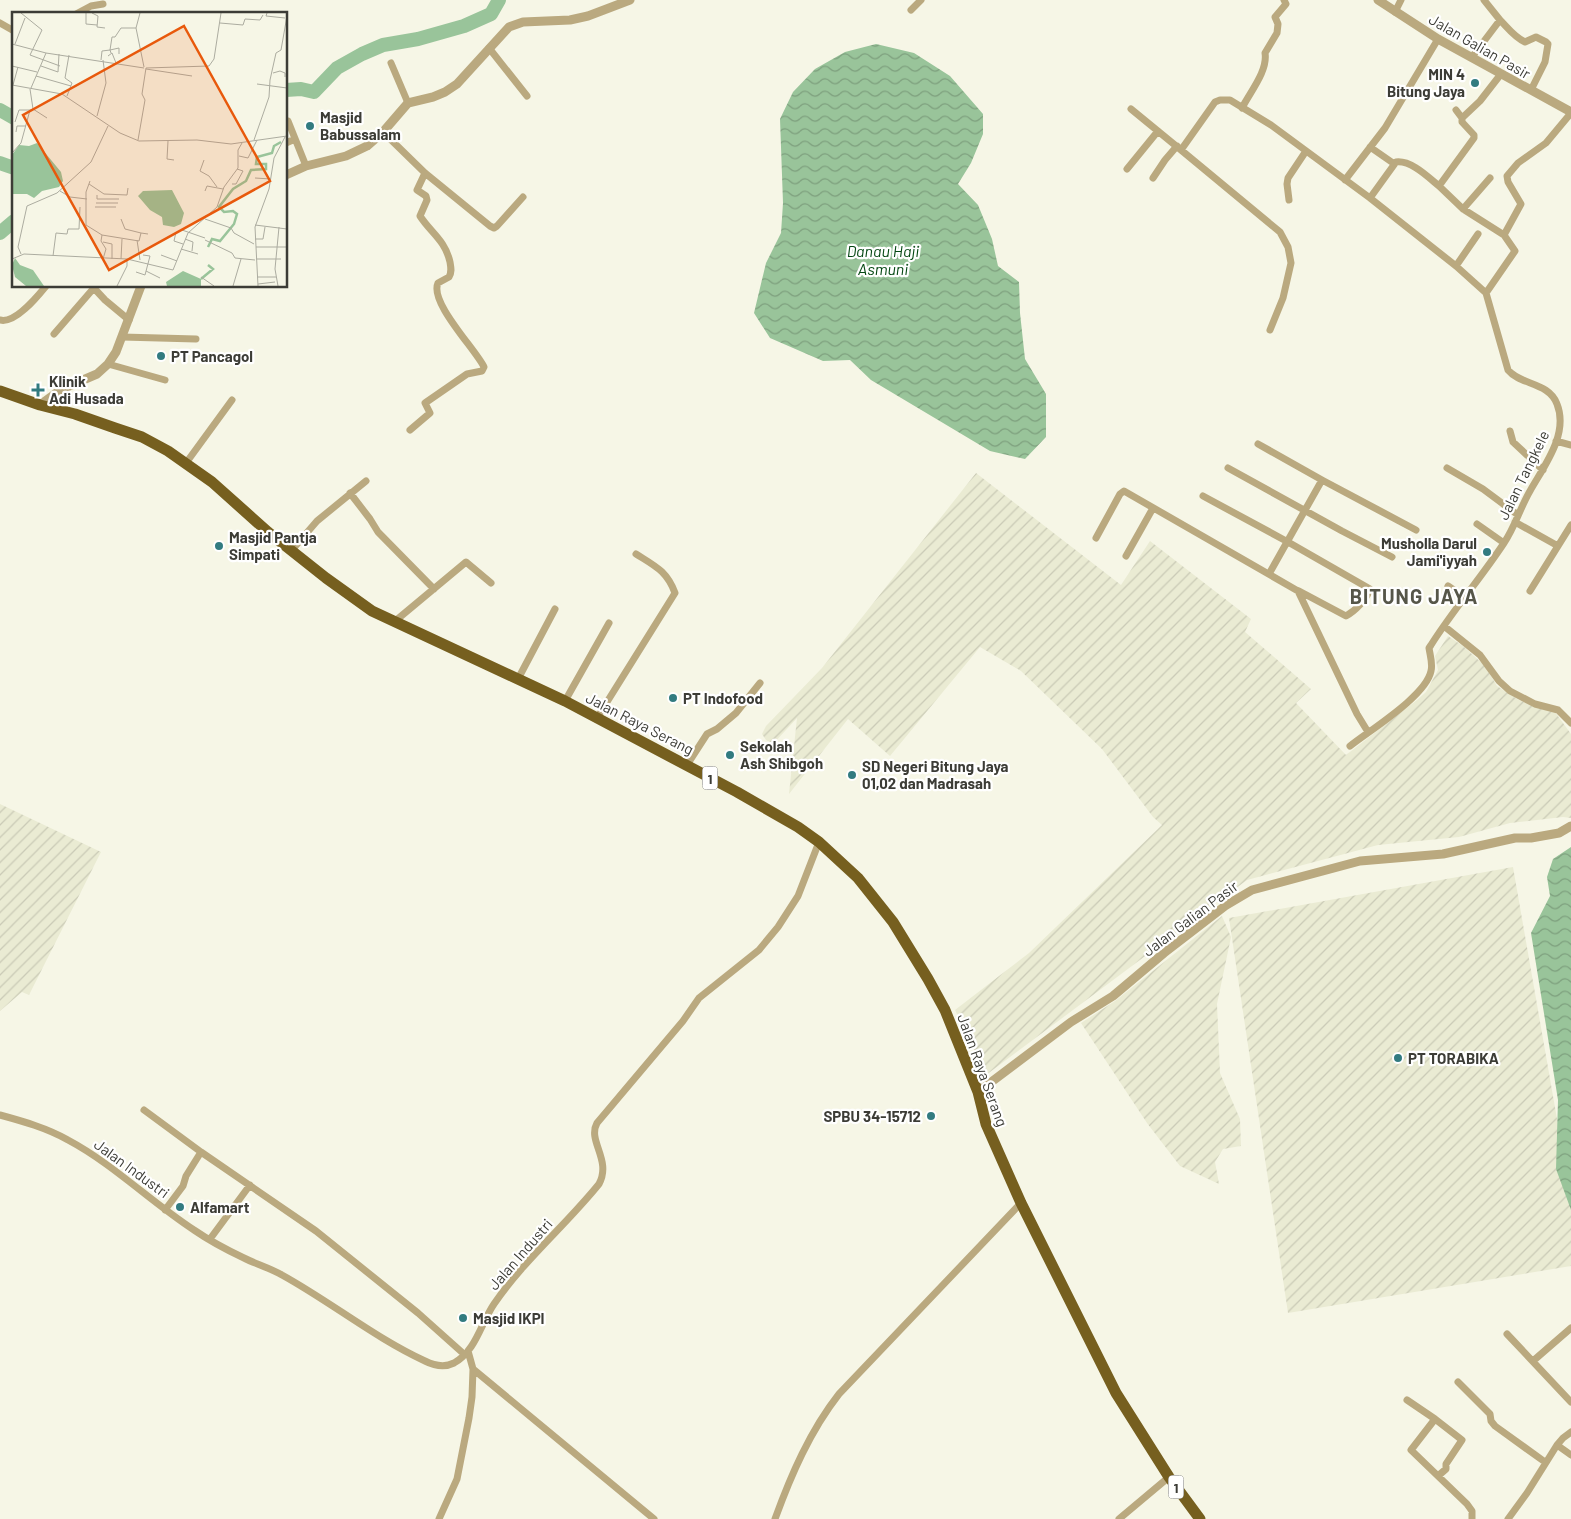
<svg xmlns="http://www.w3.org/2000/svg" width="1571" height="1519" font-family="Barlow,sans-serif">
  <defs>
    <pattern id="industrial-furrows" width="10" height="10" patternUnits="userSpaceOnUse" patternTransform="scale(1.25)"><rect width="10" height="10" fill="#eaebd3"/><path d="M-1 1l2-2M0 10L10 0M9 11l2-2" fill="none" stroke="#cacab6"/></pattern>
    <pattern id="water-waves" width="16" height="10" patternUnits="userSpaceOnUse" patternTransform="scale(1.25)"><rect width="16" height="10" fill="#99c49a"/><path d="M0 5q4-4 8 0t8 0" fill="none" stroke="#7ea07e"/></pattern>
  </defs>
  <rect width="100%" height="100%" fill="#f6f6e6"/>
  <path fill="url(#industrial-furrows)" d="M976,473L1121,585L1150,541L1251,619L1245,632L1311,689L1296,703L1346,755L1417,700L1426,692L1438,670L1435,656L1448,636L1463,646L1485,666L1497,686L1517,699L1536,707L1555,712L1571,734V818L1563,817L1510,823L1459,837L1378,845L1247,880L986,1075L955,1010L1029,953L1162,825L1153,817L1102,749L1021,671L980,647L890,756L848,719L789,794L797,718L773,744L766,740L762,734L766,726L822,668Z
    M0,804L101,852L29,995L22,992L0,1011Z
    M1513,867L1571,1199V1266L1288,1313L1229,918Z
    M1222,916L1231,937L1217,1004L1220,1073L1240,1119L1241,1146L1223,1149L1215,1162L1219,1184L1180,1166L1147,1123L1081,1023L1115,1001Z"/>
  <path fill="url(#water-waves)" d="M876,44L914,53L950,76L983,114V134L971,163L958,184L978,205L992,239L998,266L1019,282L1020,313L1025,359L1046,394V437L1025,459L990,451L871,380L850,360L823,361L770,338L754,313L766,263L781,233L783,203L780,119L793,92L815,69L845,52Z
    M1571,847V1210L1556,1169L1558,1100L1531,933L1550,896L1547,877L1553,859Z"/>
  <g fill="none" stroke-linecap="round" stroke-linejoin="round">
    <path stroke="#99c49a" stroke-width="14" d="M286,90L301,89L314,92L337,68L362,54L383,45L418,39L464,26L491,14L499,0
      M0,110L14,118
      M0,163L14,168
      M0,233L14,221"/>
    <path stroke="#baa97f" stroke-width="7" d="M911,10L921,0
      M1395,12L1401,0
      M76,14L91,6L103,4
      M1500,20C1508,28 1514,37 1525,42L1536,37L1546,42L1548,44L1545,62L1531,90
      M0,23L14,31
      M489,48L527,96
      M1472,57L1500,20L1484,0
      M391,63L408,103
      M1501,74L1480,101L1462,118V122L1474,135V138L1439,186L1463,209L1504,235
      M1242,108C1250,92 1268,71 1265,53L1277,33L1278,24L1275,17L1286,4L1284,0
      M1131,109L1181,150L1215,102L1220,100H1230L1271,125L1370,198L1456,266L1486,293
      M1456,110L1462,118
      M288,121L306,166
      M383,132L425,173L490,226L494,228L497,226L523,197
      M286,143L295,139
      M1370,147L1393,163
      M1181,150L1280,232L1288,247L1291,263L1283,298L1270,330
      M1127,169L1158,131
      M1153,178L1165,160L1177,146
      M1345,180L1385,128L1438,39
      M1370,198L1396,162C1411,160 1428,177 1439,186
      M1289,200L1287,184L1288,178L1306,151
      M1463,209L1490,178
      M1456,266L1478,234
      M92,286L105,300L129,320
      M0,320C15,324 37,297 46,286
      M54,334L93,289
      M122,337L196,339
      M108,364L165,380
      M410,430L430,413L425,403L467,374L482,371L484,367C476,350 429,302 438,283L449,277C452,272 451,268 450,262C445,240 431,233 420,216L427,200L426,196L417,190L425,173
      M1510,431L1513,442L1543,470
      M1556,441L1571,445
      M1258,444L1322,480L1416,530
      M186,463L232,400
      M1228,468L1342,531L1392,557
      M1447,468L1483,489L1518,515
      M350,493L370,519L378,532L434,589
      M1203,496L1288,542L1370,589C1367,599 1355,611 1346,616L1299,591
      M1515,522L1558,546
      M1477,524L1504,543
      M1096,538L1120,494L1124,491L1298,591L1357,714L1368,732
      M292,550L317,521L366,481
      M1126,556L1153,508
      M1269,574L1322,480
      M1448,586L1464,597
      M1530,591L1571,525
      M394,622L466,562L491,583
      M1444,626L1480,655L1499,681L1510,691L1535,704L1558,710L1571,723
      M518,679L555,609
      M565,701L609,623
      M597,718L675,593C667,571 655,566 636,554
      M1350,746C1370,730 1426,696 1431,671C1433,664 1430,655 1429,648L1431,645C1453,610 1481,578 1504,543C1515,527 1520,508 1530,491C1544,466 1569,434 1557,404C1549,382 1520,385 1508,370L1486,293L1515,251L1504,235L1521,204L1508,182L1507,176L1518,163L1546,143L1571,113
      M687,765L707,734L717,729L736,713L760,683
      M144,1110L201,1152L316,1231L418,1313L465,1355
      M0,1115C22,1121 47,1128 68,1140C113,1164 151,1202 194,1230C210,1241 227,1250 244,1258C256,1264 270,1268 282,1275C331,1302 375,1338 425,1361C435,1366 444,1368 454,1363C476,1351 481,1323 494,1304C524,1260 566,1225 599,1184C612,1160 587,1141 597,1123L683,1021L699,998L759,950L778,927L798,896L819,842
      M165,1210L183,1186L186,1176L201,1152
      M210,1239L250,1185
      M1507,1334L1571,1402
      M1533,1361L1571,1328
      M473,1369L654,1519
      M1458,1382L1490,1414L1491,1421L1495,1426L1545,1462
      M1407,1400L1435,1419L1411,1450L1467,1504L1472,1511V1519
      M1435,1419L1462,1440L1446,1464V1469L1438,1476
      M1557,1445L1571,1455
      M439,1519L457,1479L469,1418L472,1397L473,1369L468,1351
      M775,1519C791,1475 810,1431 839,1394L1021,1203
      M1119,1519L1169,1477
      M1508,1519L1527,1493L1557,1445L1563,1438L1571,1432"/>
    <path stroke="#baa97f" stroke-width="9" d="M1378,0L1438,39L1571,112
      M286,175L306,166L346,156L367,146L383,132L408,103L433,97L445,92L457,84L509,27L523,22L570,20L588,16L630,0
      M40,405L62,389L97,374L108,364L116,352L141,286
      M978,1092L1071,1022L1113,996L1164,953L1225,906L1252,890L1360,861L1443,854L1515,838H1531L1559,833L1571,826"/>
    <path stroke="#765f1f" stroke-width="11" d="M0,391L40,405L75,414L115,428L142,437L168,451L212,482L268,532L326,578L372,611L565,701L737,792L798,827L819,842L858,878L893,922L928,979L945,1010L978,1092L986,1124L1021,1203L1116,1393L1169,1477L1200,1519"/>
  </g>
  <g fill="#327b80" stroke="#fff" stroke-width="2">
    <circle cx="1475" cy="83" r="5"/>
    <circle cx="310" cy="126" r="5"/>
    <circle cx="161" cy="356" r="5"/>
    <path d="M35.5 382.5h5v5h5v5h-5v5h-5v-5h-5v-5h5z"/>
    <circle cx="219" cy="546" r="5"/>
    <circle cx="1487" cy="552" r="5"/>
    <circle cx="673" cy="698" r="5"/>
    <circle cx="730" cy="755" r="5"/>
    <circle cx="852" cy="775" r="5"/>
    <circle cx="1398" cy="1058" r="5"/>
    <circle cx="931" cy="1116" r="5"/>
    <circle cx="180" cy="1207" r="5"/>
    <circle cx="463" cy="1318" r="5"/>
  </g>
  <g text-anchor="middle" dominant-baseline="central" stroke-width="4.5" stroke-linejoin="round" paint-order="stroke">
    <g fill="#fff" stroke="#767672" stroke-width="1">
      <rect x="702.5" y="766.5" width="15" height="23" rx="4"/>
      <rect x="1168.5" y="1475.5" width="15" height="23" rx="4"/>
    </g>
    <g font-size="14" font-weight="bold" fill="#3c3c36">
      <text x="710" y="778">1</text>
      <text x="1176" y="1487">1</text>
    </g>
    <g font-size="15" fill="#3c3c36" stroke="#fff">
      <text transform="translate(1480 46) rotate(30)">Jalan Galian Pasir</text>
      <text transform="translate(1523 475) rotate(-64)">Jalan Tangkele</text>
      <text transform="translate(640 723) rotate(27)">Jalan Raya Serang</text>
      <text transform="translate(1190 918) rotate(-37)">Jalan Galian Pasir</text>
      <text transform="translate(983 1070) rotate(70)">Jalan Raya Serang</text>
      <text transform="translate(132 1168) rotate(36)">Jalan Industri</text>
      <text transform="translate(520 1254) rotate(-49)">Jalan Industri</text>
    </g>
    <g font-size="15" font-weight="bold" fill="#3c3c36" stroke="#fff" text-anchor="start">
      <text x="1465" y="74" text-anchor="end">MIN 4<tspan x="1465" dy="17">Bitung Jaya</tspan></text>
      <text x="320" y="117">Masjid<tspan x="320" dy="17">Babussalam</tspan></text>
      <text x="171" y="356">PT Pancagol</text>
      <text x="49" y="381">Klinik<tspan x="49" dy="17">Adi Husada</tspan></text>
      <text x="229" y="537">Masjid Pantja<tspan x="229" dy="17">Simpati</tspan></text>
      <text x="1477" y="543" text-anchor="end">Musholla Darul<tspan x="1477" dy="17">Jami'iyyah</tspan></text>
      <text x="683" y="698">PT Indofood</text>
      <text x="740" y="746">Sekolah<tspan x="740" dy="17">Ash Shibgoh</tspan></text>
      <text x="862" y="766">SD Negeri Bitung Jaya<tspan x="862" dy="17">01,02 dan Madrasah</tspan></text>
      <text x="1408" y="1058">PT TORABIKA</text>
      <text x="921" y="1116" text-anchor="end">SPBU 34-15712</text>
      <text x="190" y="1207">Alfamart</text>
      <text x="473" y="1318">Masjid IKPI</text>
    </g>
    <g font-size="16" font-style="italic" fill="#054813" stroke="#fff">
      <text x="883" y="250">Danau Haji<tspan x="883" dy="18">Asmuni</tspan></text>
    </g>
    <g font-size="20" font-weight="bold" letter-spacing="1" fill="#565649" stroke="#fff">
      <text x="1414" y="596">BITUNG JAYA</text>
    </g>
  </g>
  <g transform="translate(12 12)">
    <rect width="275" height="275" fill="#f6f6e6"/>
    <path d="M25,131L49,160L51,169L47,175L30,179L22,186L15,182H0V143L7,133L17,134ZM160,178L172,201L169,212L162,215L151,213L150,205L138,198L126,184L131,179ZM3,246L8,253L21,258L32,274H14L3,265L0,253ZM171,259L189,267V274H155L154,270Z" fill="#99c49a"/>
    <path fill="none" stroke="#99c49a" stroke-width="2.5" d="M196,235L200,227L208,229L222,212L225,202L221,199L212,200L207,195L221,177L234,169L239,158L254,157V152H244L245,145L260,141L262,134L269,130M189,267L201,257L196,253"/>
    <path fill="none" stroke="#acaca0" stroke-width="1" d="M9,1L30,18L18,43L48,54M74,1V12L85,13M80,1L86,4L85,15L93,16M128,1L124,16L132,55M255,1L254,4L273,6M208,11L231,13L233,7L248,8L251,3M0,32L34,41M3,32L13,6M107,42V36L98,38L100,25H103L109,16H124M96,44L100,41L104,51M89,48L90,39L98,38L99,41M0,54L25,60M29,54L46,60L47,42M134,57L180,64M261,61L268,59L273,61V65M24,64L59,74M245,72L275,76M0,73L50,82L108,121L127,129L185,128L219,132L275,124M1,73L6,55M19,76L34,41L132,56M55,84L60,71L53,66L57,43M21,97L35,106M85,104L94,71L91,48M3,110L7,98H18M4,120L5,114H14M126,128L133,88L130,82L134,56L197,54L202,47L209,1M242,128L257,85L258,68L264,41L269,38L275,4M156,129L155,147L162,148M0,141L9,131L18,98L21,97L18,77M227,144L236,146L245,128M192,148L188,159L197,164L205,175M243,166L259,167M78,169L74,180V213L90,223L89,229L94,237L91,247M77,172L92,182L115,183L116,176M220,172H224L231,159L225,157M48,179L58,185L75,187M193,179L195,174L211,177M85,183V187H107M84,191H106M83,195H104M109,207L113,217L129,221M193,207L219,216L222,221L242,232M243,213L275,217M170,218L193,226M164,220L162,229L171,232M90,223L127,229L129,221L136,222M173,227L181,230L180,239M243,227H251L253,215M125,228L128,248M193,228L220,241L223,246L243,248M91,230L100,232V247M244,235H275M169,237L186,242M9,242L6,235L15,194L45,181L79,150L96,114M149,243L165,249M41,244L44,221L55,222L56,217H67L68,195M0,247L12,242L115,247L161,258L176,221L205,195L212,175L226,156V138L230,131M109,247L110,227M244,247H269M134,259L148,266M124,260L133,263L138,244L131,243M189,265L202,274M245,265H264M246,272L263,270M105,274L115,254V247M221,274L229,247M246,274L243,215L257,177L262,146L273,125M266,274L263,257L267,215"/>
    <path fill="#e8590c" fill-opacity="0.15" stroke="#e8590c" stroke-width="2.5" d="M172,14L258,169L97,258L11,103Z"/>
    <rect width="275" height="275" fill="none" stroke="#3c3c36" stroke-width="2.5"/>
  </g>
</svg>
